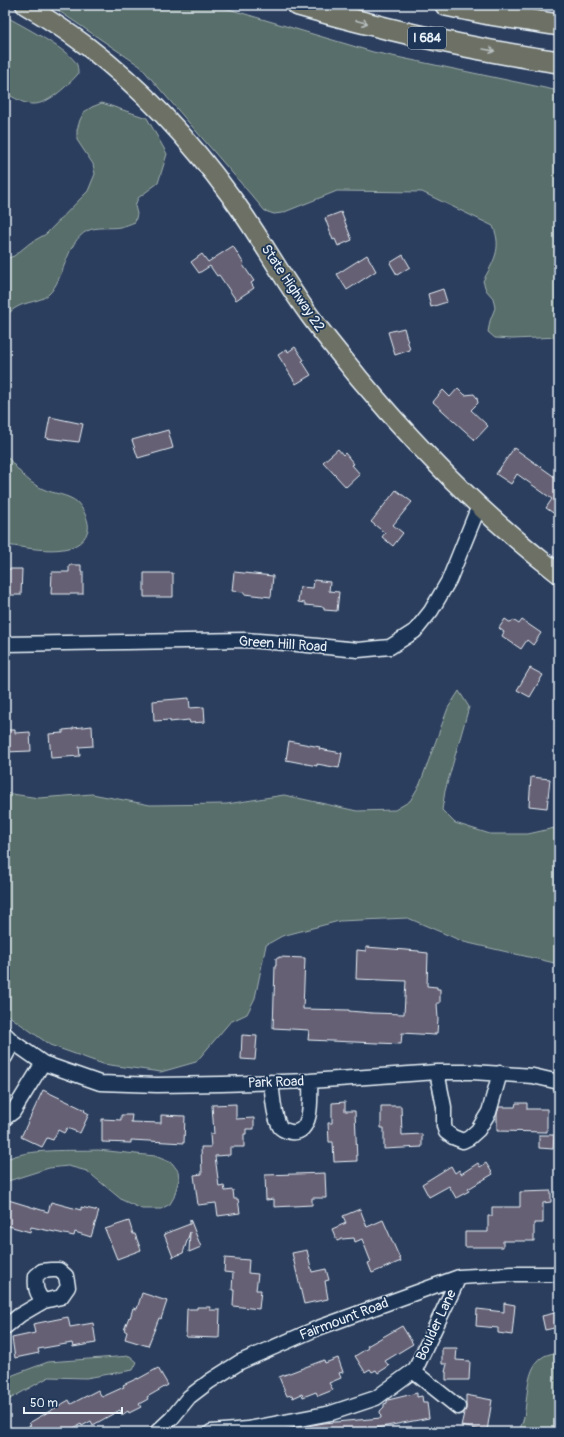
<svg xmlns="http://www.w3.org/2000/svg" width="564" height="1437" font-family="Pangolin,sans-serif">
  <rect width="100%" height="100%" fill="#2c3e5d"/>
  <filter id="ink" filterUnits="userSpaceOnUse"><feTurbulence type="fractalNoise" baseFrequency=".025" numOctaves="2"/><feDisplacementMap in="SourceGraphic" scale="8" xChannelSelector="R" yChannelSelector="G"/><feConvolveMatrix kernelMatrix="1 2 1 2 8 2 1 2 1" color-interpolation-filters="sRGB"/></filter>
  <g filter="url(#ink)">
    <path fill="#586e6a" stroke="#a0b0b1" d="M50,5H215L373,52L559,91V337L513,339L495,338L488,332L490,321L495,308L493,298L486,290L483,281C493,262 503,249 493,226L422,192L337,191L282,213L274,214L265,211L140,66Z
      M5,16C19,24 73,52 77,65C78,68 78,72 78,74C69,84 49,104 34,104C24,105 14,97 5,93Z
      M102,103L147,118L167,154L158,183L138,198L135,206L137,214L135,222C130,224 125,226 120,227C110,229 97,226 87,231C66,242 64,280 49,294C38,305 16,299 5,319V259L14,256L30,243L46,234L88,191L95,174L93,164L77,140V130L80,120L84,112L92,107Z
      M5,454C16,467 26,482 43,489C54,494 67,494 77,502C83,508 90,522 88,530C80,561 27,547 5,545Z
      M459,691L469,707L445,791L442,810L455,823L490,834H528L559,827V964L464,942L408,918L339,921L282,936L266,945L255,998L247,1014L230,1022L196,1062L161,1072L103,1064L50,1045L5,1013V793L39,798L92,794L150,805L227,804L284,795L357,811L395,810L410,801L420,784L448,708Z
      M98,1150L155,1156L172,1163L178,1171L179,1179L174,1197L170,1204L161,1209H142L122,1200L87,1171L68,1166L49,1168L5,1182V1160C27,1148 73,1151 98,1150Z
      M559,1353V1432H515C536,1423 513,1352 559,1353Z
      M130,1356L137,1362L133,1370L86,1378L49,1377L8,1400L5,1397V1381L13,1375L48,1362Z"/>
    <path fill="#666175" stroke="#e8f1f8" d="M341,212L352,240L338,246L335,239L333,240L325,218Z
      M233,246L244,264L243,265L254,281L251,283L254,288L236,300L219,275L217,276L210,266L199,273L191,262L202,254L208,262Z
      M367,255L376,271L347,290L337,274Z
      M403,255L410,267L397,275L390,263Z
      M443,289L447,302L431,307L428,294Z
      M404,328L410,350L395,355L388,332Z
      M295,347L304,360L302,361L311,375L296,384L278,355L287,349L288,352Z
      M458,388L465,395L474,394L477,398L478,403L471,410L488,426L475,440L433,402L443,390L450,397Z
      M50,417L83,424L79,442L46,438Z
      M168,430L173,448L138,458L132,440Z
      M514,448L559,480V517L546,508L552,499L517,474L511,484L496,474Z
      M338,449L343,455L345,453L354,464L352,465L360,474L346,487L323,462Z
      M396,490L412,502L393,525L403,533L393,546L382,537L385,533L371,522Z
      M69,565H81V571H83V594H51L52,572H69Z
      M5,569H22L21,595H9V590H5Z
      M234,572L273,576L271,597L244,594V592L232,591Z
      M144,573H173V597H144Z
      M314,580L330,582L329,591L339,592L337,611L324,610V607L305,605V603L298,602L300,587L313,588Z
      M505,619L511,623L513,620L519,624L522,620L541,633L533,645L527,640L521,649L502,636L504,632L499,628Z
      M530,668L543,675L530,697L517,690Z
      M189,698L190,708L204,707L205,722L190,723L189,720L170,722V720L154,721L153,701Z
      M92,726L93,746L79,747L80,756L51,758L49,734L63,733V730L73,729V728Z
      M5,730H15V733L30,732L31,751L5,752Z
      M289,741L320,747L319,749L342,753L339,768L317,764V766L286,760Z
      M531,777L550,779L547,808L529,806Z
      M366,947L419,951V952L428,953L427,986L437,987V989H440V1003H437L438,1019L437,1033H435V1035L402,1033L401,1044L308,1040L309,1030L273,1028L275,966H276V958H279V957L305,958L303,1009L349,1010V1011L372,1013L404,1014L406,981L356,979L357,950L366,951Z
      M242,1035L257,1036L255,1060L241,1059Z
      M43,1090L85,1110L84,1111L89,1114L80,1133L67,1128L64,1133L58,1130L53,1140L47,1138L42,1147L21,1137Z
      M345,1102V1111H355L357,1161L334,1162L333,1142H329L328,1123H332V1103Z
      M516,1103H527V1109H547V1132L497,1131V1114L499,1107H515Z
      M236,1104V1119L254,1118V1129H246V1134H244V1147H230V1155L215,1156L219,1187L224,1186L225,1191L233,1190L234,1199H238L240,1213L218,1216L216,1203L198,1205L194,1175L202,1174L201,1147H211L210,1134H214L212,1105Z
      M381,1106H401L402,1135L422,1134V1147L384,1149V1128H381Z
      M121,1115H132L131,1122L161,1123V1115L185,1116L184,1143L131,1140V1143L102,1142V1119L121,1120Z
      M539,1135H554L553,1149L539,1148Z
      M478,1163L480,1167L486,1163L493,1174L468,1189L469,1191L456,1198L449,1186L429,1197L422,1184L451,1166L455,1173L459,1170L461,1174Z
      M325,1173L326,1198H312V1205L274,1207V1199L266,1200L265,1175Z
      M551,1191V1202L543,1203V1223H534V1241H503V1247H465V1232H488V1216H492V1207H520V1192Z
      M5,1199L48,1212L51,1202L81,1210V1207L99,1211L91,1237L75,1232L74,1236L31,1227L30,1232L5,1225Z
      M360,1209L367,1227L383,1220L401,1261L372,1273L368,1263L371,1262L362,1239L355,1242L354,1238L342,1239L337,1241L332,1229L346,1223L343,1216Z
      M190,1219L201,1247L189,1252L190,1232L183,1253L173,1257L164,1234L190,1224Z
      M129,1221L133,1234H135L141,1250L117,1259L105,1229Z
      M307,1250L312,1272L326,1269L329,1280L325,1281L328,1299L304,1304L292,1253Z
      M225,1258L249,1260L248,1273L258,1274L256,1290H261L259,1309L233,1306L234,1290H232L233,1273L224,1272Z
      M142,1293L167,1301L161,1319L159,1318L148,1346L125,1339L127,1332L124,1330L129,1317L130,1318L133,1308L137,1309Z
      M504,1303L515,1305L512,1335L498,1333V1328L476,1326L477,1309L504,1312Z
      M197,1307H210V1310H220L219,1338L186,1337L187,1309H197Z
      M559,1312V1327L545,1330L542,1316Z
      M68,1317L70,1327L93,1323L96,1343L73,1347L72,1343L38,1349L39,1353L15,1358L12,1338L35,1333L33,1324Z
      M402,1326L413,1344L385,1361L389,1366L378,1373L376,1370L372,1372L370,1369L365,1372L355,1356L368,1348L367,1346Z
      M442,1348H457L456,1360L470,1361L469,1380H446V1372H445L447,1364H442Z
      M338,1358L343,1372L339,1373L341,1378L329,1383L333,1390L318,1396L316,1392L303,1397L302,1394L293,1398L292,1395L287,1396L279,1377L324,1360L325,1363Z
      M158,1368L168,1385L147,1397L148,1399L139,1404L141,1407L129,1413L128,1411L122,1415L120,1410L93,1425L91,1421L82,1426L81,1424L66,1432H18L31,1425L29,1423L69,1400L71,1404L98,1390L102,1397L124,1387L123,1385L138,1378V1379Z
      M417,1393V1397L422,1396L423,1403H427L429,1418L371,1429V1432H307V1426L324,1423L381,1418L380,1411L384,1407V1404L387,1403V1401L388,1400Z
      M466,1395L492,1400L487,1431L461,1426L464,1413L466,1409Z"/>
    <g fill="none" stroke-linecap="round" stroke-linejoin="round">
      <defs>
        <path id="minor" d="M5,644L245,640L297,644L358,650L390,647L415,631L431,611L449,580L479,506
          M5,1034L13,1042L43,1063L100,1083L157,1085L222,1084L310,1081L437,1072H472L533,1076L559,1082
          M5,1057L13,1042
          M437,1072L444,1107V1126L446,1132L453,1137L463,1141L469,1138L478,1130L489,1112L500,1073
          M271,1082C273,1096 273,1114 280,1127C282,1130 287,1131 291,1132C314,1135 310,1094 310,1081
          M5,1118L13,1112L43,1063
          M52,1270H59L66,1276L68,1287L61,1297L44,1301C36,1294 35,1287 36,1276L42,1271Z
          M5,1327L20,1315L44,1301
          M413,1371L458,1407
          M157,1432L172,1418L189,1397L210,1381L240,1362L318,1328L459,1277L512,1274H559
          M211,1432L248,1429L331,1413L376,1398L413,1371L416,1368L459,1277"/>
        <path id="major" d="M25,5C47,18 68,32 88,47C143,89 191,141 232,198C260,236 282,278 310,316C326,338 343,358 359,378C419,450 485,517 559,574"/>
        <path id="highway" d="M298,5C383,29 471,50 559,62
          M446,5L489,14L559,25"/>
      </defs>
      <use href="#minor" stroke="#e8f1f8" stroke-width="17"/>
      <use href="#major" stroke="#e8f1f8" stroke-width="21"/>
      <use href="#highway" stroke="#e8f1f8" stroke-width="24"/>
      <use href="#minor" stroke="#1d3557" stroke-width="14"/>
      <use href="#major" stroke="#6c7065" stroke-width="18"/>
      <use href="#highway" stroke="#6c7065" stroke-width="21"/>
    </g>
    <defs><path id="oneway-shaft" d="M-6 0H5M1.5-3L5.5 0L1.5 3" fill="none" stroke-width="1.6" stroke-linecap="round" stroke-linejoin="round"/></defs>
    <g stroke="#b6bdbd">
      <use href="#oneway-shaft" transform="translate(362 22) rotate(14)"/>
      <use href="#oneway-shaft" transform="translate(489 50) rotate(10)"/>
    </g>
  </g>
  <g text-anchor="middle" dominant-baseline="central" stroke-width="3.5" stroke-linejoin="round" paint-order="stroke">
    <rect fill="#1d3557" stroke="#abb9c8" stroke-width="1" x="408" y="27" width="38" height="22" rx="3"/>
    <g font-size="13" font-weight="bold" fill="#e8f1f8">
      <text x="427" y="38">I 684</text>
    </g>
    <g font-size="14" fill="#e8f1f8" stroke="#1d3557">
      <text transform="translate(293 288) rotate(56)">State Highway 22</text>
      <text transform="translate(283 644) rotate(4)">Green Hill Road</text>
      <text transform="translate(276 1082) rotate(-2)">Park Road</text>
      <text transform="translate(344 1319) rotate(-21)">Fairmount Road</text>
      <text transform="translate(436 1325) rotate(-65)">Boulder Lane</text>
    </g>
  </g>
  <rect width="564" height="1437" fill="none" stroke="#1d3557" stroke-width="20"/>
  <rect x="10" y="10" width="544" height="1417" fill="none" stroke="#e8f1f8" stroke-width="1.5" filter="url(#ink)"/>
  <path d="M24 1407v6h98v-6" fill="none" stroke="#e8f1f8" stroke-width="2"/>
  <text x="30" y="1407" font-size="12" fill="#e8f1f8" stroke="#1d3557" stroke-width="3" paint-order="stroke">50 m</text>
</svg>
